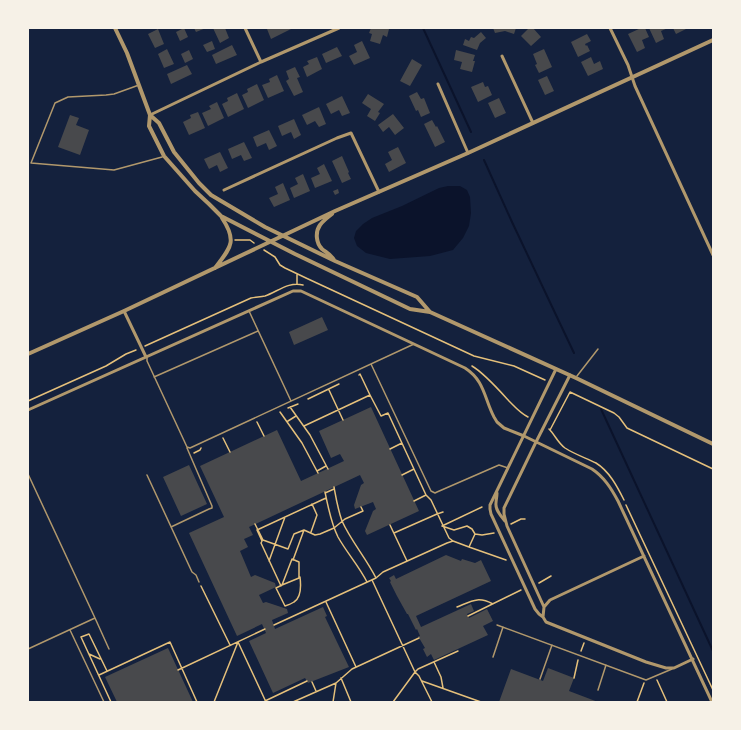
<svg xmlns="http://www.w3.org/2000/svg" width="741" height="730" font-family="'Archivo Narrow',sans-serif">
  <rect width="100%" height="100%" fill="#14213d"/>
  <path fill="#0b132b" d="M448,186H460L467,190L470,197L471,213L469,226L463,238L453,250L430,256L390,259L366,253L357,246L354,238L356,231L363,224L372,218L402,206L439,188Z"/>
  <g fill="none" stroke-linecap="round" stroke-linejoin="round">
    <path stroke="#0b132b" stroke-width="2" d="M423,28L471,132
      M484,160L512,222L574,353
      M601,409L713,651"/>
  </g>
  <path fill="#48494c" d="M184,28L188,37L180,41L176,32Z
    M194,28H206L196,32Z
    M213,28H225L229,38L220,43Z
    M270,28H291V29L271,39L267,29Z
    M371,28H386L389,29L387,37L383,35L380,44L370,41L372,34L369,33Z
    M493,28H516L514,34L505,31L495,33Z
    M529,28H533L541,37L531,46L521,36Z
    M641,28H645L649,37L642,40L645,48L637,52L628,34Z
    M649,28H668L661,31L664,39L656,43Z
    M673,28H686V29L676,34Z
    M158,29L164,44L155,48L148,34Z
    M481,32L486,38L480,43L477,50L463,45L465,39L469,41L471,37L474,38Z
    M587,34L591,41L585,44L586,46L587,45L590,51L578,57L571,42Z
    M212,41L215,49L207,52L203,45Z
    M362,41L370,58L354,65L349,56L357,52L354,45Z
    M232,45L237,55L216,64L212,55Z
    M337,47L342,56L326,63L322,54Z
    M167,49L174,64L164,68L158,54Z
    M544,49L552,67L539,73L535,65L537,64L533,54Z
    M189,50L193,59L185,63L181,54Z
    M456,50L475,55L473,61H475L472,72L460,69L462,62L454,60Z
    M317,57L322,69L307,77L303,67L309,64L307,61Z
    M591,57L594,64L600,61L603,69L588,76L581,62Z
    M412,59L422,65L410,86L400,81Z
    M187,65L192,74L171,84L167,74Z
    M295,67L300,77L297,78L303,92L294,96L286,81L289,79L286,71Z
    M277,75L284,91L268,98L262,85L270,82L269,79Z
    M547,76L554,91L545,95L538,80Z
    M483,82L485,87L488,86L492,95L478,102L471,87Z
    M257,84L264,100L248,108L242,95L248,92L247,89Z
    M417,92L421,99L424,98L430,113L421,117L418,110L416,111L409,96Z
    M237,93L244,109L228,117L222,104L228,101L227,98Z
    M368,94L384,104L378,112L380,113L375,121L367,116L371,109L362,103Z
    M342,96L350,113L342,116L339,110L331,114L326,104Z
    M499,98L506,113L495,118L488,103Z
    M217,102L224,118L208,126L202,113L211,109L209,106Z
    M319,107L326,124L319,127L315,121L307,125L302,115Z
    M198,112L205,128L189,135L183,122L191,118L190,115Z
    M393,114L404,128L395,135L389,127L383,132L378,125Z
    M70,115L79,118L76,125L89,130L80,155L58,147Z
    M294,119L301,135L294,139L291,132L282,136L278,126Z
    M432,120L436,127L437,126L445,142L435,147L424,124Z
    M269,130L277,146L269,150L266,143L257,147L253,137Z
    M244,142L252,158L244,161L241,155L232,159L228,149Z
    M398,147L406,163L389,172L385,164L392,160L388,152Z
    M220,152L228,168L220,172L217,165L209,169L204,159Z
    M342,156L349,172L348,173L351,179L342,183L332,161Z
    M324,164L332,181L315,188L311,178L320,174L317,168Z
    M303,174L310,191L294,198L290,188L298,184L295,178Z
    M283,183L290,200L274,207L269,198L278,194L275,187Z
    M338,189L339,193L335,195L333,191Z
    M322,317L328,330L294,345L289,332Z
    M371,407L419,511L367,535L365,531L373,511L376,509L373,502L355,509L354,505L361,485L364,483L360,475L249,527L253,535L244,539L248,547L240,551L251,577L255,575L275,583L276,587L259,595L263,603L266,602L287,609L288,613L272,620L275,629L323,607L327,616L325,617L349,667L308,683L305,678L273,693L249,641L266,633L262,624L237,636L189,533L224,517L200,466L277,430L301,481L344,461L340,454L331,458L319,431Z
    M189,465L207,504L181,516L163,477Z
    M446,555L461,561L462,559L475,563L481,560L491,581L416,616L421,627L471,604L474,611L467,614L469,618L487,609L493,621L483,626L488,635L434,660L431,654L427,657L423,649L425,648L418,636H420L417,629L416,630L408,614H407L397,596L390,582L391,581L389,578L394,575L396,579Z
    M168,648L193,702H117L105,677Z
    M548,668L574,678L569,691L598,702H499L511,669L543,681Z"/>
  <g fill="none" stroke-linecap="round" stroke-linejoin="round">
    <path stroke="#e5c07b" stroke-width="1.5" d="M235,240H250L254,243
      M264,250L275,257L280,265L285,268L306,278L474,356L514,366L545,380
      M297,284V274
      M145,346L251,298C256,297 260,297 265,296C277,292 289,281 303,285
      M472,366C484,373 499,390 509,401C515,407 520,413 528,417
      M359,375L360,374L370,395
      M329,390L343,420
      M308,399L339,384
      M28,401L106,366L126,354L136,350
      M290,407L310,435L328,469
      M288,408L298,404
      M280,412L302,443L318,473
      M288,421L296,416
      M257,422L264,436
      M304,426L370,395L381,416L388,413L426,495L431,500L449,538L453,541
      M549,429C555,435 558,443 565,448C574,454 586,458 596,463C609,471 617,486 624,500
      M550,430L570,392L614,413L619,417L627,428L713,469
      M223,438L230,452
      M390,449L402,443
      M194,453L200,450L201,448
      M317,471L326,466
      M402,475L414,469
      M334,487C336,498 338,510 342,521C351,541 366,558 376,578
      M325,492C328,507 331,523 338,537C347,553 359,566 367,582
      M325,493L334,489
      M414,501L426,495
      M626,505L713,690
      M255,524L263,540L288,549L294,534L304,530L315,535L320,534L334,528L345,519L363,511L361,507
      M511,524L521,519H525
      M390,525L407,561
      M442,526L482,507
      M442,526L454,530L467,526L472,529L475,534
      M311,532L317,515L312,504
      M394,533L437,514L443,512
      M469,547L475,534L482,535L494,533
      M293,560L304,530
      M269,561L285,517
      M372,580L415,672L393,702
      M539,583L551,576
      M282,585L299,578V562L292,559L282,585L276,588L285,606C288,605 291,604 294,602C302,597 301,585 300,577
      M201,586L230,645
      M281,586L261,543L262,541L257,530L326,498
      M326,602L356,667
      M457,607C472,601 478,596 493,604
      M468,616L521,590
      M274,625L376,578L383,572L447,543L453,541L469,547L506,560
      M238,642L266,702
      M581,651L584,643
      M89,654L100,659
      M434,662L441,677L443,688
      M178,670L265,629
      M107,671L89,634L81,637L111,702
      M99,675L170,642L197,702
      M341,678L351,702
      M574,678L578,660
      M657,680L667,702
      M422,681L481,702
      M312,682L316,691
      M265,701L307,681
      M214,702L238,642
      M293,702L336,683
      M333,702L336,683L352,669L419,638
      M432,702L419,676L415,672L418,669L458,651
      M637,702L644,683"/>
    <path stroke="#b1986c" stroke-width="1.5" d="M139,85L114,94L106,95L68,97L55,103L31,163L114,170L162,157
      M249,311L291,401
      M147,358V361L187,447L190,448L414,344
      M371,364L431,491L435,493L437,492L499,465L508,468
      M577,376L598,349
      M154,377L258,331
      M28,474L95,618L28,649
      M147,475L192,572L196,575L199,582
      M171,527L209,509L212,508V506L187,448
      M95,618L109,649
      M497,625L646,680L672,669
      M70,630L104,702
      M493,657L503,627
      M540,679L552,645
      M598,690L606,665"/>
    <path stroke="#b1986c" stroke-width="3" d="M245,28L261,62
      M610,28L628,65L635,86L713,255
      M502,56L533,123
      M438,84L468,153
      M150,115L261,62L339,28
      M224,190L337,138L351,133L379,192
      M124,311L146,357
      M556,369L490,505V509L491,514L535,609L539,614L543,617L546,622L646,662L666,668H674L693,659
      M28,410L293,291H301L465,368C485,381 484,398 494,417L497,422L504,428L524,436L592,469C604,477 611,488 618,501L712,702
      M497,493C497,497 496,500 496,503C495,510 501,516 505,521
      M544,607L507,526L504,514V508L536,442L570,375
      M543,617L544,607L550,600L644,556"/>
    <path stroke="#b1986c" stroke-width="4" d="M115,28L127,53L150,115L149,126L164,156L195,191L209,204L221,216L295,254L410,309L430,312L576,378L713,444
      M150,115L159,123L174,152L199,183L211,195L265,227L335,261L417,297L430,312
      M332,214C328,217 323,221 320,225C315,232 316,243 322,249C327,253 331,255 334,260
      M215,268C230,248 238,242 222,218
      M28,354L124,311L335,211L468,153L713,40"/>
  </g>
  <rect width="741" height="730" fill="none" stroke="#f6f1e7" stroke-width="58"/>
</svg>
